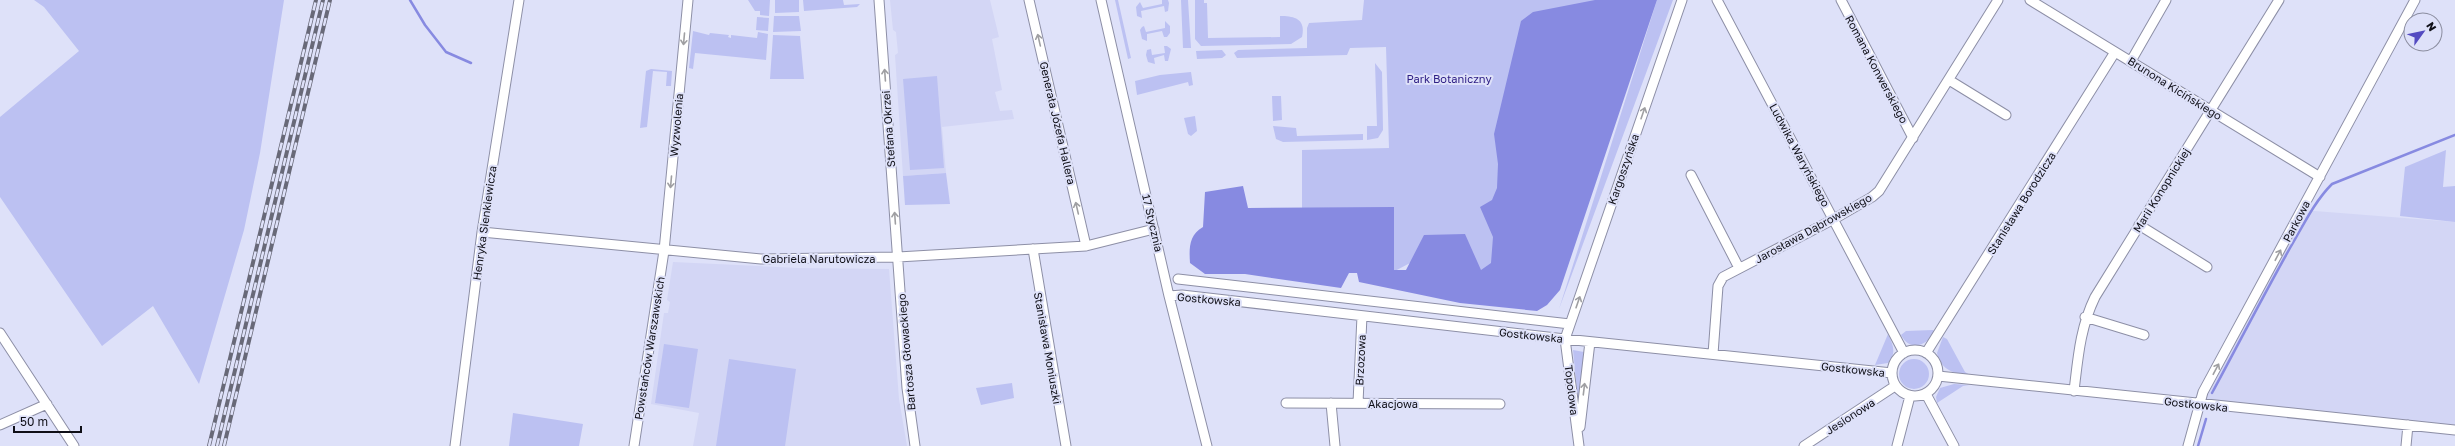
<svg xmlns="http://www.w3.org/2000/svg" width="2455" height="446" font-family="'Golos Text',sans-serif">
  <rect width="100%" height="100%" fill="#dee1f9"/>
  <path fill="#d3d6f5" d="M890,0H990L999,37L992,39L1002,90L995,92L1000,111L1012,110L1014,119L942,127L946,173L903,176L895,55L898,53L896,32L893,30Z
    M2302,210L2455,222V430L2199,404Z
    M673,262L798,268L889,269L899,399L907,446H693L699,413L651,404L664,313H668L670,302L667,300Z"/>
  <path fill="#bcc1f2" d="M34,0H284L260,153L244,230L199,384L153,306L102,346L0,197V117L79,51L44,7Z
    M748,0H770L769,16L760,15V11H755Z
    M775,0H799V12L775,13Z
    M803,0H843L844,5L860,4L857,7L804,11Z
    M1115,0H1118L1131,58L1128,59Z
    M1162,0H1168L1169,3L1168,11L1165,12L1164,6L1141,11L1142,18L1137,16L1136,7L1140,2L1143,8L1162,4Z
    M1181,0H1188L1191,48H1183Z
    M1195,0H1204V3H1207L1208,38L1280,37V16C1295,16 1306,19 1302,37L1291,44L1201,46L1195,39Z
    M1364,0H1600L1499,234L1493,266L1480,273L1410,263L1393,272L1302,218V150L1389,148L1386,47L1350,48L1347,55L1237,58L1234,53L1238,50L1307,48V28L1309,23L1362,20Z
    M1657,0H1673L1559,309Z
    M774,16H799L801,31L773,32Z
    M757,17L769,18L768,31L756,30Z
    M1165,21L1170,26V33L1167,37H1164L1162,31L1147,34V41L1142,39L1140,30L1142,27L1144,26L1146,32L1165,28Z
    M693,31L709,35L710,33L729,35L728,37L731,38V35L757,38L758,32L768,34L766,60L695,53L693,69L689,68Z
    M773,35L800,36L804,79H770Z
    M1164,46H1167L1171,49L1168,61H1165L1164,55L1154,58L1155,64L1148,62L1146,55L1147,50L1151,49L1152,55L1165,53Z
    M1222,50L1226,55L1222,58L1197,59L1196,51Z
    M1375,63L1382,72L1383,130L1378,138L1367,140V126H1377Z
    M651,69L672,71L671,86H666L667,72L653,71L647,127L640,128L646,71Z
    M1191,72L1193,85L1189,86L1188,82L1137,95L1135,81L1160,75Z
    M937,76L944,168L910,170L903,79Z
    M1272,96H1281L1282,120L1273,121Z
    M1195,116L1197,131L1191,136L1188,134L1184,118Z
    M1273,126L1296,128L1297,136L1363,134V140L1283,142L1276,139Z
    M2446,150L2443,187L2455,186V222L2400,216L2405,167Z
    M946,173L950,204L905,205L903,176Z
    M1933,330L1935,332C1926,346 1910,352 1901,335L1906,331Z
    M1888,334C1893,345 1897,353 1888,363L1875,365Z
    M1943,337L1947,339L1965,372L1970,375C1954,374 1941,370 1937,353Z
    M664,344L698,349L689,408L655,403Z
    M1573,350L1584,352L1579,401H1578Z
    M729,359L796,369L785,446H716Z
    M1899 374a15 15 0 1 1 30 0a15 15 0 1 1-30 0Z
    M1012,383L1014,398L981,405L976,388Z
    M1954,384L1969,385L1963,386L1937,403L1936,397L1940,388Z
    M513,413L583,424L579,446H509Z"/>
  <path fill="#878ae1" d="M1595,0H1657L1560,290L1547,305L1537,311L1460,303L1359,282L1357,273H1349L1341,288L1245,274H1205L1190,263C1189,248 1189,235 1203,227L1205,192L1243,186L1248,208L1394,207V270H1406L1424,235L1465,234L1481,270L1491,263L1493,237L1480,207L1492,200L1497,188L1498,164L1494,134L1521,21L1533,12Z"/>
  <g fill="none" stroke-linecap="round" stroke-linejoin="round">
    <path stroke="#878ae1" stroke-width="2.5" d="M410,0L425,25L446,52L471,63
      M2212,393C2238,345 2263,296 2290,248C2303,226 2314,202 2332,184L2455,135
      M2198,446L2206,419"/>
    <defs>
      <path id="minor" d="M879,0L907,388L915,446
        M1029,0L1086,246
        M1101,0L1169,296L1207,446
        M1717,0L1904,353
        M1841,0L1913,138
        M2030,0L2320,177
        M2131,61L2166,0
        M1949,80L2006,115
        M1691,175L1739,268
        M2139,225L2207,267
        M482,232L761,259L898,257L1086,246L1154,229
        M1033,249L1066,446
        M1178,279L1570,324
        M1169,296L1182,295L1565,339L1892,373
        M2085,317L2144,335
        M0,333L74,446
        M1892 373a23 23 0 1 1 46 0a23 23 0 1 1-46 0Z
        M1926,353L2115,52
        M1713,354L1718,286L1723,277L1834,219L1872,197L1879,191L1998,0
        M1938,376L2455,430
        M2074,391C2078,358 2080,328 2095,297L2279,0
        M1926,394L1954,446
        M1286,403L1500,404
        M1331,403L1335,446
        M1358,403L1362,316
        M0,425L47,404
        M1580,427L1590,342
        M455,446L482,232L519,0
        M634,446L664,251L688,0
        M1579,446L1565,339L1682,0
        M1804,446L1895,386
        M1897,446L1910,396
        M2188,446L2203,392L2415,0
        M2406,446L2408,425"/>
    </defs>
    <use href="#minor" stroke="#8d8fa6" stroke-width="11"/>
    <use href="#minor" stroke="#fff" stroke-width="9"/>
    <defs>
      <path id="rail" d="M209,446L316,0
        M217,446L323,0
        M224,446L330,0"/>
    </defs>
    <use href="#rail" stroke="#686978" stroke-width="4"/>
    <use href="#rail" stroke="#dee1f9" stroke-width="2.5" stroke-dasharray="8" stroke-linecap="butt"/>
  </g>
  <defs><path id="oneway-shaft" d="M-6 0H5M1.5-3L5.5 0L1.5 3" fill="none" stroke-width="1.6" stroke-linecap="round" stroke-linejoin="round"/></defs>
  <g stroke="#9f9fa2">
    <use href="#oneway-shaft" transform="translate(684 39) rotate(95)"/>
    <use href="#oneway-shaft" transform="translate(1039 40) rotate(-103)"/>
    <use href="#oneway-shaft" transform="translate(885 75) rotate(-94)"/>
    <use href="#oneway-shaft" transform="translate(1643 113) rotate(-71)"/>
    <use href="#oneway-shaft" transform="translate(671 182) rotate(95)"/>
    <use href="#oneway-shaft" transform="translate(1077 208) rotate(-103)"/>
    <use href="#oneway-shaft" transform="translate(895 218) rotate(-94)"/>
    <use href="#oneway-shaft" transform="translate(2278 255) rotate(-62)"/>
    <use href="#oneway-shaft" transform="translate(1578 302) rotate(-71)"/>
    <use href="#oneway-shaft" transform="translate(2216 369) rotate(-62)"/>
    <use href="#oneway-shaft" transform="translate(1584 389) rotate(-83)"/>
  </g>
  <g text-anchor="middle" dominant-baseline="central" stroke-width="4" stroke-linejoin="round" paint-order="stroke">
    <g font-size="11" fill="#0f0f17" stroke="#dee1f9">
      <text transform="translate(1877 69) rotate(62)">Romana Konwerskiego</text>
      <text transform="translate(2175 88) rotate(32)">Brunona Kicińskiego</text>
      <text transform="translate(1058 123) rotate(77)">Generała Józefa Hallera</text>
      <text transform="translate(676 125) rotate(-85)">Wyzwolenia</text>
      <text transform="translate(888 129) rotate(-94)">Stefana Okrzei</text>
      <text transform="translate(1800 155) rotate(62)">Ludwika Waryńskiego</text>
      <text transform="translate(1623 169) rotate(-71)">Kargoszyńska</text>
      <text transform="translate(2161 190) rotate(-58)">Marii Konopnickiej</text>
      <text transform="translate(2021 203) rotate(-58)">Stanisława Borodzicza</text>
      <text transform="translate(2296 221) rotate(-62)">Parkowa</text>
      <text transform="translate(484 223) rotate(-82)">Henryka Sienkiewicza</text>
      <text transform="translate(1153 223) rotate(77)">17 Stycznia</text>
      <text transform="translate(1813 228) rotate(-29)">Jarosława Dąbrowskiego</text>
      <text x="819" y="258">Gabriela Narutowicza</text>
      <text transform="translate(1209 299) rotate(5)">Gostkowska</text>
      <text transform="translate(1531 335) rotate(6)">Gostkowska</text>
      <text transform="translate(649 348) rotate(-81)">Powstańców Warszawskich</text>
      <text transform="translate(1048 348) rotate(80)">Stanisława Moniuszki</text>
      <text transform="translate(906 352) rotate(-95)">Bartosza Głowackiego</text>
      <text transform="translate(1360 360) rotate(-87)">Brzozowa</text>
      <text transform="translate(1853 369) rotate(6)">Gostkowska</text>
      <text transform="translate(1572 390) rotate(83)">Topolowa</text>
      <text x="1393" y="403">Akacjowa</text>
      <text transform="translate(2196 404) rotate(6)">Gostkowska</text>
      <text transform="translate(1850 416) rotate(-33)">Jesionowa</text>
    </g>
    <g font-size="11" fill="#302186" stroke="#dee1f9">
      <text x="1449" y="78">Park Botaniczny</text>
    </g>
  </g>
  <g transform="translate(2423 32) rotate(57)"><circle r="19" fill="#dee1f9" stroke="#8b8d9f"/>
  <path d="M0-3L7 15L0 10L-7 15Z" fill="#534ac1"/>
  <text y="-6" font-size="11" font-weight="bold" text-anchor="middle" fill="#0f0f17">N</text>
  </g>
  <path d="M14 426v6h67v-6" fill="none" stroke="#0f0f17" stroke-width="2"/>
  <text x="20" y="426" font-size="12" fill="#0f0f17" stroke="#dee1f9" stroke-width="3" paint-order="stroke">50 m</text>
</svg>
